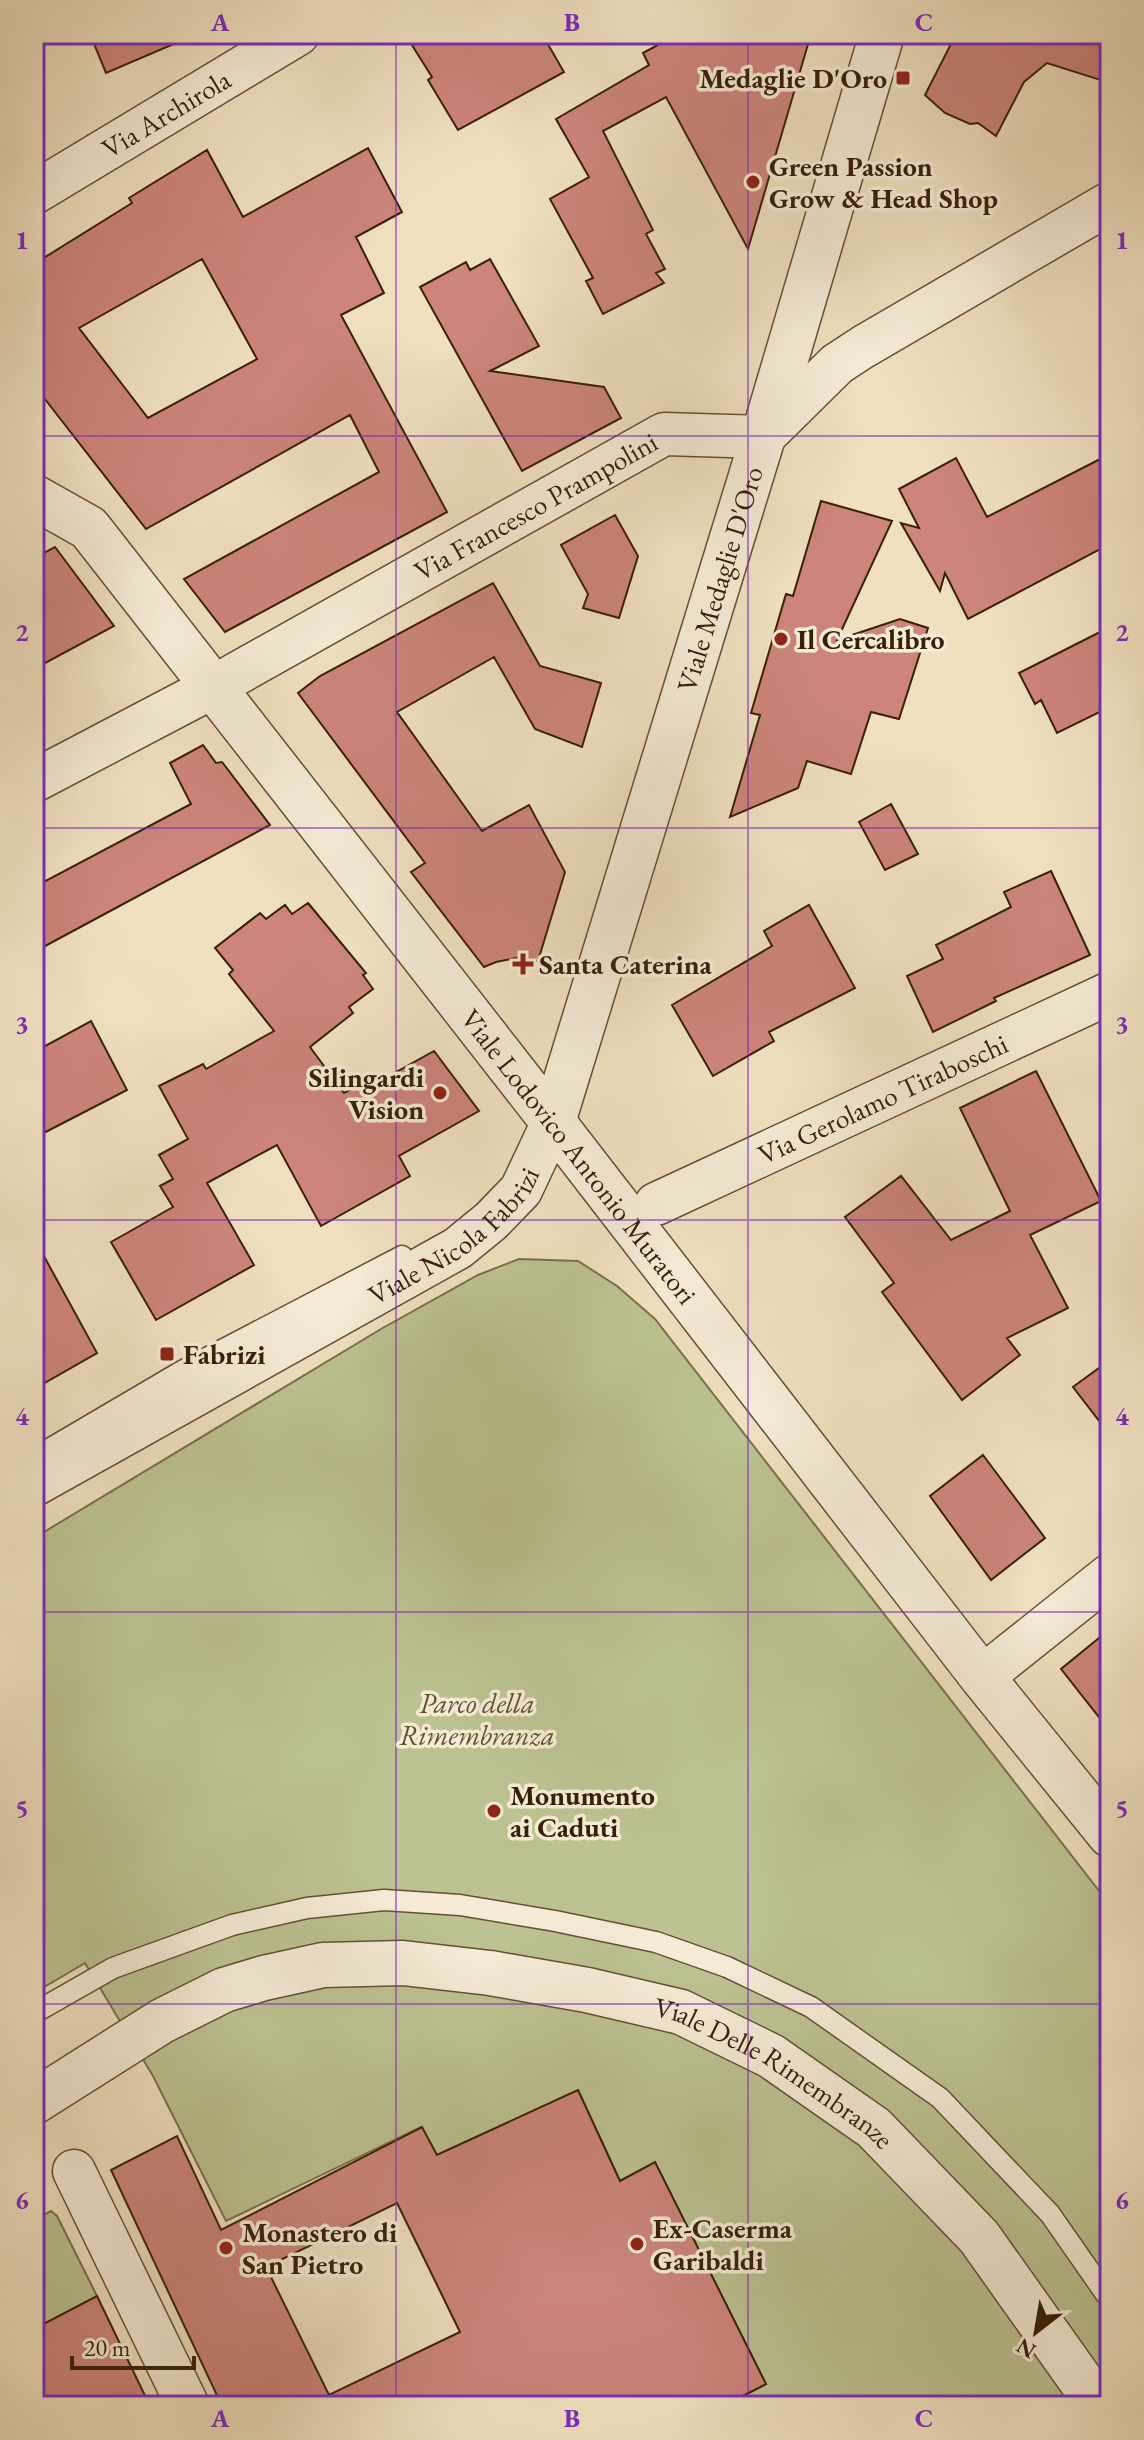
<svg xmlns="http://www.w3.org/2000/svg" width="1144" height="2440" font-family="'EB Garamond',serif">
  <rect width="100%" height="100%" fill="#f0e0c0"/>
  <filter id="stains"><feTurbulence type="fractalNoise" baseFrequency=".0025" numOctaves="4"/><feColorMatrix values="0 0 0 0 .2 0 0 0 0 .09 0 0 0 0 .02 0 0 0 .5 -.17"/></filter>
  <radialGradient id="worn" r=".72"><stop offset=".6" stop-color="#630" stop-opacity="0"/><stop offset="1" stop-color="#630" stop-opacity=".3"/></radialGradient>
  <path fill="#bcc291" stroke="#7a704c" stroke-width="2" d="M519,1259L578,1261L617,1286L655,1319L1110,1905V2406H725L766,2384L655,2162L620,2181L578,2090L437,2155L421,2127L226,2221L153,2076L85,1963L34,1993V1538L381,1329L478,1275Z
    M51,2211L57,2216L97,2296L34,2329V2220Z"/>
  <path fill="#cc847b" stroke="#381f07" stroke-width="2" fill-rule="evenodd" d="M90,34H197L106,73Z
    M405,34H542L564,72L458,130L428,80L432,77Z
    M678,34H811L748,249L666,97L603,131L653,230L646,234L665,269L656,273L664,283L603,314L586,281L593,278L550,199L589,177L556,119L649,65L643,53Z
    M956,34H1110V83L1047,63L1024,82L996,136L978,123L970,124L945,113L925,95Z
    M368,148L402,212L356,237L384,293L341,315L447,512L225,632L184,579L379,472L350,415L146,529L34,385V264L132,203L129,198L207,150L243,217ZM202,259L257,359L148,418L79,328Z
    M490,259L539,346L490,371L604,387L621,418L522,471L420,287L466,262L470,270Z
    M1110,454V544L968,619L945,573L940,591L901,523L919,528L899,489L956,458L987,517Z
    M821,501L892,521L837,640L900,619L928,628L899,719L871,712L851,774L807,761L798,788L730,817L760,715L751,713L786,594L793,596Z
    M615,515L638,556L619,618L583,608L588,594L561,545Z
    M55,547L114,626L34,669V558Z
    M493,583L540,666L601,683L582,747L535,729L494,657L397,712L482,831L529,805L565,872L538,961L516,958L496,962L484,967L411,872L425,863L298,693L320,676Z
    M1110,627V707L1057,733L1041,700L1035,704L1019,673Z
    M203,745L216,763L222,762L270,825L34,952V887L191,804L170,763Z
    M891,804L918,854L885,870L859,822Z
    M1051,871L1090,955L994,998L996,1001L933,1032L907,976L943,959L936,945L1011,907L1004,892Z
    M308,903L366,973L363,975L373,989L349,1007L353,1013L310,1047L344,1093L368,1080L371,1086L434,1051L479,1111L399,1156L410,1176L321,1226L277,1145L207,1183L254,1265L156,1320L111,1242L173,1207L160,1186L173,1179L159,1155L188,1139L159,1086L203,1064L206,1069L274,1031L229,974L233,970L215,948L260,913L266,919L285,905L292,914Z
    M809,905L855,988L769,1032L774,1041L713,1076L672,1005L772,946L764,931Z
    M91,1021L127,1090L34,1138V1052Z
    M1036,1071L1101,1201L1030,1235L1068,1308L1007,1338L1020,1355L962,1400L882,1292L894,1283L845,1217L901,1176L951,1240L1010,1211L960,1108Z
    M34,1238L97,1353L34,1389Z
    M1110,1360V1435L1073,1387Z
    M983,1455L1045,1538L991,1580L930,1496Z
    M1110,1629V1731L1061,1669Z
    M578,2090L620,2181L655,2162L766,2384L723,2406H222L111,2170L177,2136L221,2230L422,2127L437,2155ZM397,2203L460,2332L329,2395L266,2267Z
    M97,2296L150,2406H34V2329Z"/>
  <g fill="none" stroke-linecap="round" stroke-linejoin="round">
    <defs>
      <path id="service" d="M34,1458L182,1371L402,1256
        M34,2013L113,1968L232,1925L307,1908L384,1900L460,1905L555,1921L656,1942L727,1967L811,2007L940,2098L1050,2214L1110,2300"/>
      <g id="minor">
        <path id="s1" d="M34,193L298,34"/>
        <path id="s2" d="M34,781L213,687L664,434L763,437L837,364L863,347L1110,203"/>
        <path id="s3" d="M656,1204L1110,993"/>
        <path id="s4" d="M34,1485L458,1248L491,1221L521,1190L553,1122"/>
        <path d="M982,1677L1110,1575"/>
        <path d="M74,2171L188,2406"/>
      </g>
      <g id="tertiary">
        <path id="s5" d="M34,497L89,528L553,1122L982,1677L1110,1835"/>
        <path id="s6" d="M553,1122L763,437L882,34"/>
        <path id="s7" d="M34,2102L162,2021L224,1990L264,1978L323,1965L403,1963L490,1973L587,1990L681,2012L771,2056L874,2128L979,2237L1099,2406"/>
      </g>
    </defs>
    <use href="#service" stroke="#664f35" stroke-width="23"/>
    <use href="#minor" stroke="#664f35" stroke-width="45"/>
    <use href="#tertiary" stroke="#664f35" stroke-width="47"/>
    <use href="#service" stroke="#f5ebd6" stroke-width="20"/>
    <use href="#minor" stroke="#f5ebd6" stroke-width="42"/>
    <use href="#tertiary" stroke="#f5ebd6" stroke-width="44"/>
  </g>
  <path fill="none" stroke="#7b2cbf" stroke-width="2" stroke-opacity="0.55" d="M396,34V2406M748,34V2406M34,436H1110M34,828H1110M34,1220H1110M34,1612H1110M34,2004H1110"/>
  <g fill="#8f2418" stroke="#f5ebd6" stroke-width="3">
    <rect x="895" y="70" width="16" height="16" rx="4"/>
    <circle cx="753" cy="182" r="8"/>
    <circle cx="781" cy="639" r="8"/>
    <path d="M519 952h8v8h8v8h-8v8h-8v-8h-8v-8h8z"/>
    <circle cx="440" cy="1093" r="8"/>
    <rect x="159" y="1346" width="16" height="16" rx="4"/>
    <circle cx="494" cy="1811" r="8"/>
    <circle cx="637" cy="2244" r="8"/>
    <circle cx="226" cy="2248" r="8"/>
  </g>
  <g text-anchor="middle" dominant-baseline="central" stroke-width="7" stroke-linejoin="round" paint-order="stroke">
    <g font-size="28" font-weight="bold" fill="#381f07" stroke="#f5ebd6" text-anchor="start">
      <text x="887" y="78" text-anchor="end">Medaglie D'Oro</text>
      <text x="769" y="166">Green Passion<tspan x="769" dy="32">Grow &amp; Head Shop</tspan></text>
      <text x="797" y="639">Il Cercalibro</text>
      <text x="539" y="964">Santa Caterina</text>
      <text x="424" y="1077" text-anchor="end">Silingardi<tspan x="424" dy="32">Vision</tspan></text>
      <text x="183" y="1354">Fabrizi</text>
      <text x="510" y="1795">Monumento<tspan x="510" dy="32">ai Caduti</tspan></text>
      <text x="653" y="2228">Ex-Caserma<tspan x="653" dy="32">Garibaldi</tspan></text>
      <text x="242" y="2232">Monastero di<tspan x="242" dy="32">San Pietro</tspan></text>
    </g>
    <g font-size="28" fill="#381f07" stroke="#f5ebd6">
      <text stroke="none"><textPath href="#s1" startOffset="154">Via Archirola</textPath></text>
      <text stroke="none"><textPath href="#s2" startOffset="572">Via Francesco Prampolini</textPath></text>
      <text stroke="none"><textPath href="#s6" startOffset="568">Viale Medaglie D'Oro</textPath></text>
      <text stroke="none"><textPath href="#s3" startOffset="250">Via Gerolamo Tiraboschi</textPath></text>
      <text stroke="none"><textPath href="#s5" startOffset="860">Viale Lodovico Antonio Muratori</textPath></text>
      <text stroke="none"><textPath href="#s4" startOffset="490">Viale Nicola Fabrizi</textPath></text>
      <text stroke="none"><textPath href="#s7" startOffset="796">Viale Delle Rimembranze</textPath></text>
    </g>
    <g font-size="28" font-style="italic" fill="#605030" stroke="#f5ebd6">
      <text x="477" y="1703">Parco della<tspan x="477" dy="32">Rimembranza</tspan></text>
    </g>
  </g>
  <rect width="1144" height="2440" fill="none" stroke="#f0e0c0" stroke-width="88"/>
  <g transform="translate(1036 2332) rotate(211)" stroke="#f5ebd6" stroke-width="6" paint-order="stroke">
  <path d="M0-6L14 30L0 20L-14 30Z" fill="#381f07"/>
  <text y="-12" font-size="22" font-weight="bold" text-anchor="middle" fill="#381f07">N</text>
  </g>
  <path d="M72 2356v12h122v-12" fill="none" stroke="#381f07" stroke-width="4"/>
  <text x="84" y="2356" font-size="24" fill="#381f07" stroke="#f5ebd6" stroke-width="6" paint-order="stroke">20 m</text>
  <rect x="44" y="44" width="1056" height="2352" fill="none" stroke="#7b2cbf" stroke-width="3"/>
  <g font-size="26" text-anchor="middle" font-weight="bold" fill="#7b2cbf">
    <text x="220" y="31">A</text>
    <text x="572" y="31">B</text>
    <text x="924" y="31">C</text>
    <text x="22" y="249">1</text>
    <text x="1122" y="249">1</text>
    <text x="22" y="641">2</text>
    <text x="1122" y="641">2</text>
    <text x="22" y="1033">3</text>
    <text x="1122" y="1033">3</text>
    <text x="22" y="1425">4</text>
    <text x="1122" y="1425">4</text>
    <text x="22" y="1817">5</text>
    <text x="1122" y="1817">5</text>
    <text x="22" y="2209">6</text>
    <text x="1122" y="2209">6</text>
    <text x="220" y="2427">A</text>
    <text x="572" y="2427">B</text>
    <text x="924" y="2427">C</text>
  </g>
  <rect width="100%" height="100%" filter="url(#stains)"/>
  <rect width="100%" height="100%" fill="url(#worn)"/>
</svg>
